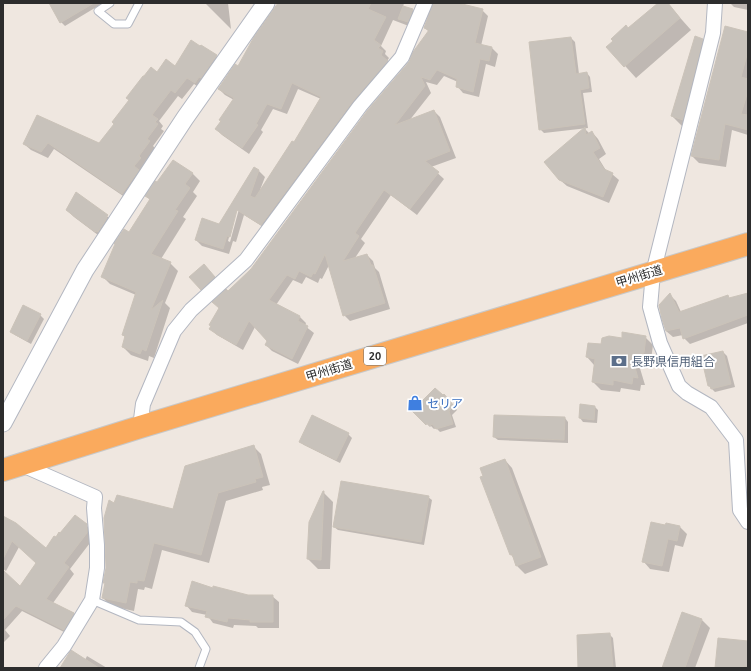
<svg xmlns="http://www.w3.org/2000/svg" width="751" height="671" font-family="Ubuntu,'Noto Sans JP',sans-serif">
  <rect width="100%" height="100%" fill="#efe7e0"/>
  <path fill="#0003" fill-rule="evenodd" d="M50,3H103L65,26L61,22Z
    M205,3H228L231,29Z
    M279,3H404L403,7L412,10L419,16L414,28L393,20L381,46L386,51L385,54L389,58L387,61L393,67L268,230L244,215L236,242L233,241L229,254L202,246L196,240L219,225L254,169L259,171L265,177L260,190L295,143L321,99L298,89L287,114L273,109L261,130L263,132L249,154L222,135L216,129L234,100L225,95L219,89L239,67ZM239,209L230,242L228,241L236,211Z
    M435,3H454L482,10L488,16L481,46L492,48L498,54L495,67L486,64L479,97L463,93L457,86L458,82L444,76L437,85L426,82L431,93L409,121L434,111L440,117L456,158L431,167L444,179L417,215L391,195L361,239L365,243L355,258L367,255L373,261L375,268L379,272L390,309L350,321L344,315L329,265L322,279L320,278L318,283L306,277L302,284L293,280L276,305L300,317L306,323L305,326L314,333L298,364L272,351L266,345L268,341L255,327L243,350L217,335L211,329L228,292L252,269L409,63L429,32L425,28Z
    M659,3H667L691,30L636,78L608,47Z
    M730,3H748V10L734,7Z
    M748,33V135L732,130L726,167L699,163L692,156Z
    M571,38L575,42L579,74L587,73L590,77L592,92L583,93L588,128L544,133L540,129Z
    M702,40L714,51L684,128L672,116Z
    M201,46L216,56L223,62L201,89L194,84L182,99L178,96L159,121L163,126L161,129L164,131L153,146L155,148L145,163L147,165L129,200L54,149L48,158L31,150L24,144L37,116L99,144L157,73L175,67Z
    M585,129L590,134L592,132L598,139L606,154L599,159L607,172L612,174L619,180L609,203L567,186L560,180Z
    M192,173L200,181L193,192L197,196L183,217L186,219L161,259L170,263L178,271L165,303L170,308L154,358L149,356L148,361L131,355L123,347L126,338L123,335L136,295L110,284L102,276L150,200L147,196Z
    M67,210L107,216L114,223L102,238L74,217Z
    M207,269L218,281L205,292L191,277Z
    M748,294V323L690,344L684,338L683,335L673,337L666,331L670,295L676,301L681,312L727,296L730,299Z
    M40,315L44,319L31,344L15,335L11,332Z
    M645,337L653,345L651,360L639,365L645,385H641L640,391L621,388L620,392L601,390L593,382L594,365L587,357L602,345L623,339Z
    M723,352L727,356L735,387L715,392L709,386Z
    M448,399L457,410L452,415L456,427L440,432L436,428L434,429L431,426L430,427L413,411Z
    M595,407L598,410L597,423L583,422L580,418Z
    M313,416L348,434L352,438L340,463L304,445L300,442Z
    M565,418L568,422V443L498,440L494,437Z
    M253,446L261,454L270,485L262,487L263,490L226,501L209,563L162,550L152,589L145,587L144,590L138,589L134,611L111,606L103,598L115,505L174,510Z
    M505,460L512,468L548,565L525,574L517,566L514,558L510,554Z
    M323,492L333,502L330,569H318L308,559Z
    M428,497L432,500L424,545L338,530L334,527Z
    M3,517L46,550L56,538L86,525L93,532V539L70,569L74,574L53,603L74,613L80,620L70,635L22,611L5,630L10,636L3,643V591L20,587L37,563L19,547L6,571L3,569Z
    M680,527L687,534L683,547L675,545L669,572L650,569L644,562Z
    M213,589L248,596H272L279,602V628H258L256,626L234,625L233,628L213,623L207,615L192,612L186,605Z
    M683,613L702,620L710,628L695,668H663Z
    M609,634L613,638L616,668H579Z
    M748,642V668H716Z
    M87,656L107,668H61L85,660Z"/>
  <path fill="#c8c2bb" stroke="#cbc3b9" d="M49,3H94L60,23Z
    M278,3H371L368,9L386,17L374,40L381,45L378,48L383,51L381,55L388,61L353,101L261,225L237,210L230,237L227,236L223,249L195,240L202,218L219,224L254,167L259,170L250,196L255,198L292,141L294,142L321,97L292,83L281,109L267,104L256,124L258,125L242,148L215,129L221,121L219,120L234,98L218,89L235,64L238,66L254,37Z
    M433,3H458L483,9L475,43L492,47L489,61L480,59L473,92L456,87L457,79L437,70L430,80L421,77L425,86L395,125L434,110L450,151L425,161L439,172L410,209L384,190L355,233L359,236L343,261L367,254L371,265H373L385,303L343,316L325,254L315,274L313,273L311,277L299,271L295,279L287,275L269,300L300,316L298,321L308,326L292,359L265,345L267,341L249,321L236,345L218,335L209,329L211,326L209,325L219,308L212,302L226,289L228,291L251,269L367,111L409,62L413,52L429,30L424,28Z
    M658,3H668L680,18L624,67L606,47L613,41L611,39L626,25L628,28Z
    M403,6L413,9L408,22L398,19Z
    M725,26L748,32V51L741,77L748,79V91L741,114L748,115V130L725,124L719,160L691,156Z
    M695,36L703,39L683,120L671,116Z
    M571,37L576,74L587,72L589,88L580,90L585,124L539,130L529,42Z
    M191,40L200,46L201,45L217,55L201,78L199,77L195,83L187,78L175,93L171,90L152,115L158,119L155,122L158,124L147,139L150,141L139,156L141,158L134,166L139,170L122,194L48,143L41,152L23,144L37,115L99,143L114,124L112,122L129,100L126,98L143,76H144L151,67L157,72L166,59L175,66Z
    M585,127L586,135L592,131L600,148L593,152L604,169L613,173L603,197L559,180L544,162Z
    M173,160L193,173L185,184L190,188L175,210L178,211L151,254L171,262L151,310L163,300L146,351L142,349L140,354L122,347L125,336L122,335L136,292L101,277L115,244L114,243L124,229L129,232L150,199L145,196L155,181L157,182Z
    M76,192L108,215L106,217L107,218L98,232L96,231L95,232L66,210Z
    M204,264L215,277L201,290L189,277Z
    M670,293L679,312L728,295L729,298L748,293V315L683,339L680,328L666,331L662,319L659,305Z
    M23,305L41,314L27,341L10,332Z
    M622,332L646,336L644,353L632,357L638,378L633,377L632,384L613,380V385L592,382L595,359L586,357L588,343L601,344L602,338L609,336L622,338Z
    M723,351L731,384L711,389L710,386H708L701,356Z
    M435,388L443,395L444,394L454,406L449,411L453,424L436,429L432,424L430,426L427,423L426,425L412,411Z
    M580,404L595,406L594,420L579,418Z
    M312,415L349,433L336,460L299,442Z
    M494,415L565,417L564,440L493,437Z
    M254,445L263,477L255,479L256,482L218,493L201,555L154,543L144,581L137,580V583L130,582L126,603L102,598L105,583H103L106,568L104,518L109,500L114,503L117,495L173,509L185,466Z
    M505,459L541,557L516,566L512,554L510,555L480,477L483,476L480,468Z
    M341,481L429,496L421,542L333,527Z
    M323,491H324L321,560L307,559L309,522Z
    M75,515L87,524V533L64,563L69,567L46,599L74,613L64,630L16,606L3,620V570L20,586L36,563L12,541L3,559V516L16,523L46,548L54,536L56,537L59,532L60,533Z
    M651,522L665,525L666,523L680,526L677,541L668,539L662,566L642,562Z
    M192,581L213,588V586L248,595H273V622H250V620L228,618L227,622L205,617L207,611L185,606Z
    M682,612L702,619L699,628L685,668H662Z
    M610,633L613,668H578L577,635Z
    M718,638L748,641V666H744L743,668H715Z
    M71,650L99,668H60Z"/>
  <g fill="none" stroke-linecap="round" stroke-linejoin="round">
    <defs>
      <path id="service" d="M110,3L98,11L114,24H128L139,3
        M92,600L139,620L181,622L195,632L206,649L199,668"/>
      <path id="minor" d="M715,3L713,33L653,273L650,307L660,343L679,386L687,393L711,407L736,440L740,510L748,522
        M140,427L143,404L174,331L191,310L246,260L360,106L402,57L425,3
        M20,464L95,497L94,508L97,545V568L92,600L64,646L46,668"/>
      <path id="tertiary" d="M3,423L85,270L185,118L266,3"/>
      <path id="trunk" d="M3,470L140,427L748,244"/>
    </defs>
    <use href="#service" stroke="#b3b7c1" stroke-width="9"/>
    <use href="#minor" stroke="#b3b7c1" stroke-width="16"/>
    <use href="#tertiary" stroke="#b3b7c1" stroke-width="19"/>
    <use href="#trunk" stroke="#c8c8c8" stroke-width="24"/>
    <use href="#service" stroke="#fff" stroke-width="7"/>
    <use href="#minor" stroke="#fff" stroke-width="14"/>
    <use href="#tertiary" stroke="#fff" stroke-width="17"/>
    <use href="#trunk" stroke="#faaa5d" stroke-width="22"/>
  </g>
  <defs>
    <symbol id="bank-bare" viewBox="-9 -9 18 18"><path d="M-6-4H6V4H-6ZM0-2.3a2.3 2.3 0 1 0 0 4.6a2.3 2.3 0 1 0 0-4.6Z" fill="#5c6f8a" stroke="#fff" stroke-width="2.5" paint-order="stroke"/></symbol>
    <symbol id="shop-bare" viewBox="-9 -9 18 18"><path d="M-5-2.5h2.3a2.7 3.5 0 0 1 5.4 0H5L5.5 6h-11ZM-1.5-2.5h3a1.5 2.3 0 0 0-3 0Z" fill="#3f7fe0" stroke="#fff" stroke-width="2.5" paint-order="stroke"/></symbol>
  </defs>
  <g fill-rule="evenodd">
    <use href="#bank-bare" x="608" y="350" width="22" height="22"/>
    <use href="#shop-bare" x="404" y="392" width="22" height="22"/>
  </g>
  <g text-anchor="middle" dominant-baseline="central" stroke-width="4" stroke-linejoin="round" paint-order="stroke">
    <rect fill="#fff" stroke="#6c6c6c" stroke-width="1" x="364" y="347" width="22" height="18" rx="3"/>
    <g font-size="11" font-weight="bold" fill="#2d2d2d">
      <text x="375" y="356">20</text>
    </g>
    <g font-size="12" fill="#2d2d2d" stroke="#fff">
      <text transform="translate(639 276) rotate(-17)">甲州街道</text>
      <text transform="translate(329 370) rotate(-17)">甲州街道</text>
    </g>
    <g font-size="12" fill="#4e5e75" stroke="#fff" text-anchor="start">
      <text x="631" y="361">長野県信用組合</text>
    </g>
    <g font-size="12" fill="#366cbe" stroke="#fff" text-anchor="start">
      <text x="427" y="403">セリア</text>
    </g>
  </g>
  <rect width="751" height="671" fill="none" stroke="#2d2d2d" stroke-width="8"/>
</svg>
